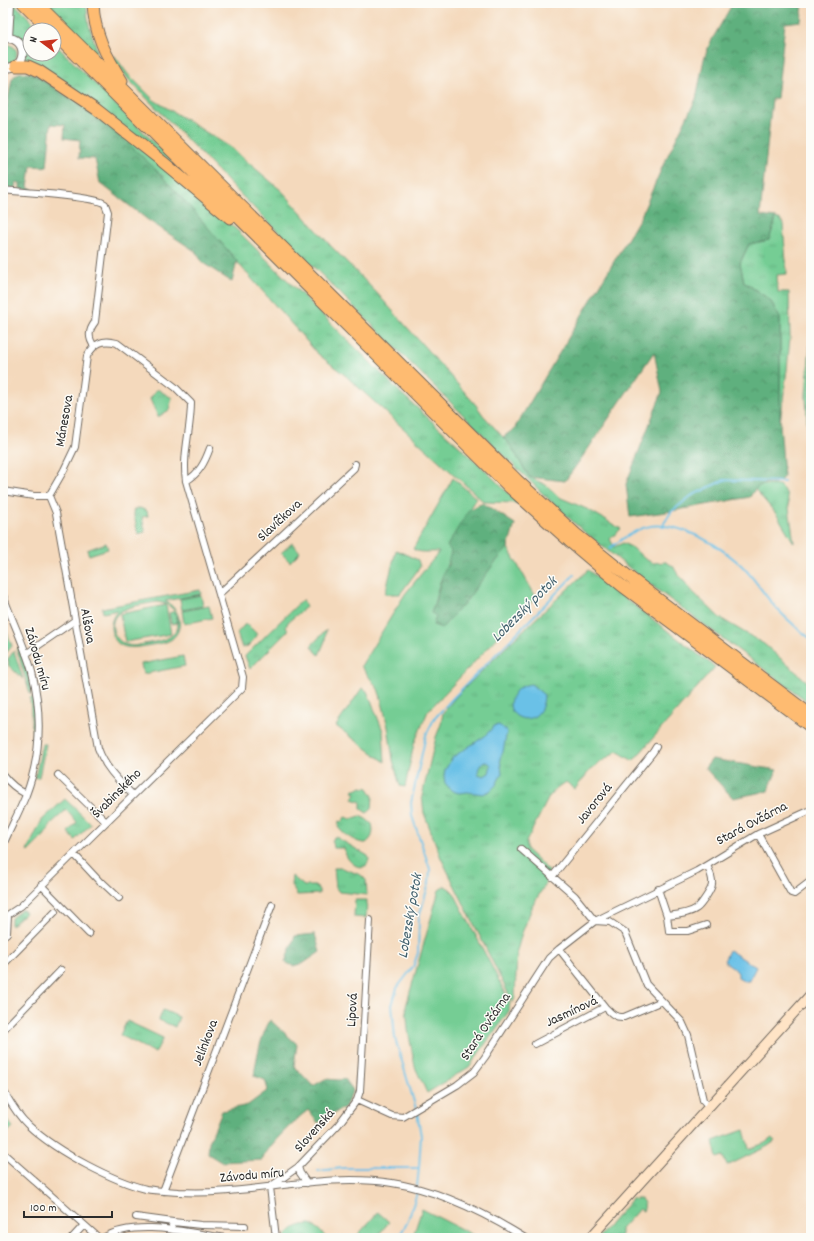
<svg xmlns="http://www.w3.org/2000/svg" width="814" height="1241" font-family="Dekko,sans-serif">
  <defs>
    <pattern id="grass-tufts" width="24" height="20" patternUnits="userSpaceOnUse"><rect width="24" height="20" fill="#74cd94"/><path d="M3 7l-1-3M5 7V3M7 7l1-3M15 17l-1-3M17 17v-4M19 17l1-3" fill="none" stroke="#65b080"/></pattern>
    <pattern id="forest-crowns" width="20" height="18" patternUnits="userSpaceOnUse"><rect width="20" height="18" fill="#5fb07e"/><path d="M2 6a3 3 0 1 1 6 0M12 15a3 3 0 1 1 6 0" fill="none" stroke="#4f8f67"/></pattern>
  </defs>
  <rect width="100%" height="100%" fill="#fdfcf7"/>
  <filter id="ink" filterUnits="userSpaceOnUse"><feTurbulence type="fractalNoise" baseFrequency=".025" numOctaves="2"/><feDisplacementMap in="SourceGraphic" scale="8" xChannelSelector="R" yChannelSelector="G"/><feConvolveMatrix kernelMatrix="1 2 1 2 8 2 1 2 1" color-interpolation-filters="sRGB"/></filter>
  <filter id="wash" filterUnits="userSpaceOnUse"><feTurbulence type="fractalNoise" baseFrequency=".012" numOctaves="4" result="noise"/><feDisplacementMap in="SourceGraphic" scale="16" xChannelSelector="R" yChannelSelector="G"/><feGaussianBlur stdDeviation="0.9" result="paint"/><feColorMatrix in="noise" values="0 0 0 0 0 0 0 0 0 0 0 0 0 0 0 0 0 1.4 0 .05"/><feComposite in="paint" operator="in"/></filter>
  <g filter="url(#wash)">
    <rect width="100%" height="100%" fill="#f4d9bc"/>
    <path fill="url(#grass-tufts)" stroke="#507c60" d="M14,3L41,30H30V54H54V43L191,179L85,99L35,63L25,59L20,41L13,33L11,25Z
      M44,3H86L89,25L97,50L96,54L94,53Z
      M7,44C23,47 18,67 3,62V45Z
      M114,55L127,73L154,100L230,147L283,192L330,245L375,291L476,405L483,415L511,446L529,477L546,485L559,497L589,510L621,529L610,539L614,547L623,543L633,548L645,559L653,563L666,562L673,566L677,573L693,592L720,618L764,644L811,685V704L648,583L582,530L543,494L248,202L129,80L114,60Z
      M30,71L107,121L193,192L238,231L403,395L483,468L518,503L484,502L346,376L318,354L155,169C116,133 73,103 29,73Z
      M776,218L781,220L783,224L787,274L777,275L778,292H789L790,337L787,370L780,423V318L770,300L744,282L740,263L749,244L769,240Z
      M811,331V478L808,445L806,395Z
      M157,389L172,398L169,410L158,417L150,399Z
      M760,485H779L787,494L794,543L777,515L754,488Z
      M140,508L147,511L148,516L142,517L145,532L138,534L133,510Z
      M106,543L108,549L89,555L87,550Z
      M292,543L300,552L290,562L281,553Z
      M588,570L715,667L633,761L617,751L591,769L575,789L566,782L554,791L549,797L526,842V849L550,872L549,878L533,905L522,933L517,951L515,997L513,1003L441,858L424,813L422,796L436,737L441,724L443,713L454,699L512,641Z
      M303,599L306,607L288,622L286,627L288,631L250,669L245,656Z
      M3,622L12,646L3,657Z
      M246,623L256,633L257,636L248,646L242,648L237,633Z
      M326,630L325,641L319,655L311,646Z
      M19,647C23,658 34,684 31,694H30L17,650Z
      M14,651L23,679L8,665L9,661L7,660Z
      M33,697C34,708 40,739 33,747L30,698Z
      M42,744H46L39,777L35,778Z
      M361,787L368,788L373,796L372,809L367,813L361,809V802L353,799L356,793L353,792L354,790H356Z
      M65,799L91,824L75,840L68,832L77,822L66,810L53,822L44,836L28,852L27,851L42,820Z
      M360,816L366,819L372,824C374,832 373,838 366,843C358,844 342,834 338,827L339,821L342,822L345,817L351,819Z
      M334,837H336L368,856L369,859L367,865L361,868C351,864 346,859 344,848H334L333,842H332Z
      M342,868L361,875L366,880L367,895L339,892L336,888L334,868Z
      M292,876L304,886H316L319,890V894L297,895L291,885Z
      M22,909L25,913L11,926V918Z
      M163,1010L179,1017L175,1027L159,1020Z
      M127,1021L163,1038L155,1053L120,1035Z
      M3,1116L13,1127L3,1137Z
      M633,1198L636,1201V1199H641C645,1203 645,1207 643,1211L639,1209L621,1229V1235L619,1238H598Z
      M378,1212L389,1222L376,1238H355Z
      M310,1224L316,1227L327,1238H284C293,1228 297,1225 310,1224Z"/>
    <path fill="url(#forest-crowns)" stroke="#456e54" d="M733,3H803L801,21L785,23L777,98L772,99L760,216L776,218L769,240L749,244L740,263L744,282L770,300L780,318V423L784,476L780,481C765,484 758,482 750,497L666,512L630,517L626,484L662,392L654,352L586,452L565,481L529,477L511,446L503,437L514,429L641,216L664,163L696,99L704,59L710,43Z
      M22,72C38,74 48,85 61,94C94,116 128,141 156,170C184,199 210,230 237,261L232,282L203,263L195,251L148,220L100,183L95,159L79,158L80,140L64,138L65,125L51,124L47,167L31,166L28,188L33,189L32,190L20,189V183L16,182L15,189L3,188V141L6,110L12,79L16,74Z
      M483,503L515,524L508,548L493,565L461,608H460L442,628L433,625L431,613L435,602L443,573L449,563L447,546L468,510Z
      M712,759L777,770L768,791L733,798L705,768Z
      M315,934L320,952L304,963L293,966L285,962L295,936Z
      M270,1020L297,1044L294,1066L313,1086L325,1079L339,1080L345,1079L353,1090L345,1107L318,1123L308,1110C293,1122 270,1143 262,1160L221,1162L208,1154L209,1142L222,1111L248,1105L268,1090L265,1080L254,1076C257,1055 260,1039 270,1020Z"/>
    <path fill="#74cd94" stroke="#507c60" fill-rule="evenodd" d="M453,478L476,498L447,546L451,551C449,563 443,573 439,585C436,594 435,603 431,613L436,616L433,625L442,628L460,607L461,608L493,565L508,548L536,597L428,711L414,744L405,787L400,786L393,760L388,727L381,698L378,689L361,666L405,594L439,552C431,551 420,554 413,549Z
      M396,550L418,560L420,567L400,594H385Z
      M200,590L201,594L165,601C179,608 186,627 172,639C166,643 158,644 151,645C136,648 117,652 112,633C109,624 113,616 118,610L103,613L102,608ZM157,602L167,604L175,611L169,613L171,624L177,623L175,613C185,635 166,640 149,643C142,644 135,647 128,645C122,644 117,639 114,633C105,607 141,605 157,602Z
      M201,595L203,606L182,610L180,599Z
      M166,605L171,634L125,642L120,614Z
      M209,606L212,618L184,624L182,611Z
      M183,656L185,666L143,674L141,664Z
      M362,688L367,691L383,731L385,762L336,726Z
      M445,886L450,889L454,893L510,1002L509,1011L469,1067L427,1093L415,1067L408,1030L406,1006L439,890Z
      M355,900H367L366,918L354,917Z
      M744,1130L749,1149L765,1143L772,1138L775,1141L768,1146L727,1166L723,1156L717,1158L713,1141Z
      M422,1209L475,1236L473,1238H409L414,1233Z"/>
    <path fill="#6ac1e7" stroke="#4a7689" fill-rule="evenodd" d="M531,684L544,695C543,735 495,718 515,692C519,687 524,685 531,684Z
      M499,725L507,731L503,752L500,758L502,773L496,785L490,791L483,794L467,792L459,793L452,791L445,783L444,776L445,770L453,757L485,736L494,726ZM485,762L489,763L491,765L489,773L484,776L478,774C478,768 480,764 485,762Z
      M729,950L756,967L749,981H745L738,977V973L734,968L724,961Z"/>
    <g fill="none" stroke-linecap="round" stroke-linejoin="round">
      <path stroke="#6ac1e7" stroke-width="2" d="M663,525L671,512L691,496L724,480L784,482
        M610,548C638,526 654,519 688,532C708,539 724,550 740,564C754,577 764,595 777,609C787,619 799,630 811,639
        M318,1171L342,1168H419
        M398,1238L407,1223L416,1196L419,1168L421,1136L417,1112L395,1038L392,1005L397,988L413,967L418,953L419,917L429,883L430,869L412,816L411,803L426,735L434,719L453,698L574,575"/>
    </g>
  </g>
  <g filter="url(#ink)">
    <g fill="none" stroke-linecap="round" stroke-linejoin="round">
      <defs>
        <path id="minor" d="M3,190C20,192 96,196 105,204L108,212L95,322C88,331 88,338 94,346
          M186,481C199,474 205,462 210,448
          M3,491L34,496H49
          M49,496L56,513L98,748C105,768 118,780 133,795
          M219,594L354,468L355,464
          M3,595C12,621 25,646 32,672C42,713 41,756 26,795C19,812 10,829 3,845
          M26,654L74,621
          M3,775C10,784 16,789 26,794
          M58,775L106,822
          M758,834L791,893L794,894L811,881
          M521,849L575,896L595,921L610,922L625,932L646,984L682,1022L688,1035L703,1100L709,1107
          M74,854L100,882L103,883L119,898
          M552,877L653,752L656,747
          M41,885L89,934
          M658,889L667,916C676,915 689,914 697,908C701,905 712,889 712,884C713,878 709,870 707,865
          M667,916L669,931H688L706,925
          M3,918L21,906L242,688L243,677L186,481C182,455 191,429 191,403L175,387L117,343C102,339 95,343 87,356L75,447L64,470L49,496
          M3,936L7,933L8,915
          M559,949L605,1007
          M3,965L55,912
          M3,1030L61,970
          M535,1044L605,1007C611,1013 615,1018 624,1017L662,1001
          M3,1090C10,1102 17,1115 28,1125C45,1141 66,1154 87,1165C106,1175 125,1184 146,1189C156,1191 168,1191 179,1192C250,1196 321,1172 392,1183C440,1190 485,1213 525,1238
          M357,1100L392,1116L403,1117L457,1085L474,1072L485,1057L549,958L559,949L595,921L697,871L758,834L811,810
          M3,1153L99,1238
          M298,1167L300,1173L307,1183
          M163,1191L272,905
          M136,1217L173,1222L172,1225
          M173,1222L201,1225L245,1226
          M72,1238L84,1225
          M103,1238C135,1218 190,1233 226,1238
          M276,1238L270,1187L298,1167L338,1125L357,1100L360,1091L370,920"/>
        <path id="tertiary" d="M8,38L10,3
          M3,39C29,33 29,73 3,67"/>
        <path id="secondary" d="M590,1238L811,994"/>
        <path id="motorway" d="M23,3L50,30
          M37,3L517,480L576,534L633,580L811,715
          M93,3C94,33 106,56 122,81
          M54,34L510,488L569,541L621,585L811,727
          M16,66H28L39,71L96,109L163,162L230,218"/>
      </defs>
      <use href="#minor" stroke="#71685e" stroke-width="8"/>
      <use href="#tertiary" stroke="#71685e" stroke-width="10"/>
      <use href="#secondary" stroke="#71685e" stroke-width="11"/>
      <use href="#motorway" stroke="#71685e" stroke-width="13"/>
      <use href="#minor" stroke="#fff" stroke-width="6"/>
      <use href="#tertiary" stroke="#fff" stroke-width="8"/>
      <use href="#secondary" stroke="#ffe4c6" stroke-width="9"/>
      <use href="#motorway" stroke="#febb71" stroke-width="11"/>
    </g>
  </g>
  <g text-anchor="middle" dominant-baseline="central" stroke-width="3" stroke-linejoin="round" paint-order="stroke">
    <g font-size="14" fill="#2b2b2b" stroke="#fdfcf7">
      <text transform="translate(65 421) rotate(-80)">Mánesova</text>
      <text transform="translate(280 521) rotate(-43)">Slavíčkova</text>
      <text transform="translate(87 626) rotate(80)">Alšova</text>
      <text transform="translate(37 659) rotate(74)">Závodu míru</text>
      <text transform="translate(117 794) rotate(-45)">Švabinského</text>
      <text transform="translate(595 804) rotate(-51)">Javorová</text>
      <text transform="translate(752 824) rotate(-28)">Stará Ovčárna</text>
      <text transform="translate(353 1010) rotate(-87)">Lipová</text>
      <text transform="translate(572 1012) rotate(-25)">Jasmínová</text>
      <text transform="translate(486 1027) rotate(-56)">Stará Ovčárna</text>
      <text transform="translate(206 1043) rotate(-69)">Jelínkova</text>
      <text transform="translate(315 1131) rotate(-48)">Slovenská</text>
      <text transform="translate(252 1176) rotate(-5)">Závodu míru</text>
    </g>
    <g font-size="15" font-style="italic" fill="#41606d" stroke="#fdfcf7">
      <text transform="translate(525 610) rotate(-45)">Lobezský potok</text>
      <text transform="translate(411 916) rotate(-80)">Lobezský potok</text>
    </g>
  </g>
  <rect width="814" height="1241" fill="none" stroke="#fdfcf7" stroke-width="16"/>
  <g transform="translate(42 42) rotate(285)"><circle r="19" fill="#fdfcf7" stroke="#a9a8a5"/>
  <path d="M0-3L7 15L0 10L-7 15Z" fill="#c8321e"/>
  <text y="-6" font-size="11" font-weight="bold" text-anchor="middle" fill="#2b2b2b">N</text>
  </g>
  <path d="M24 1211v6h88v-6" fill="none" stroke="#2b2b2b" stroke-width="2"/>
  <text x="30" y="1211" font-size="12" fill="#2b2b2b" stroke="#fdfcf7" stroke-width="3" paint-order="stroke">100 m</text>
</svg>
